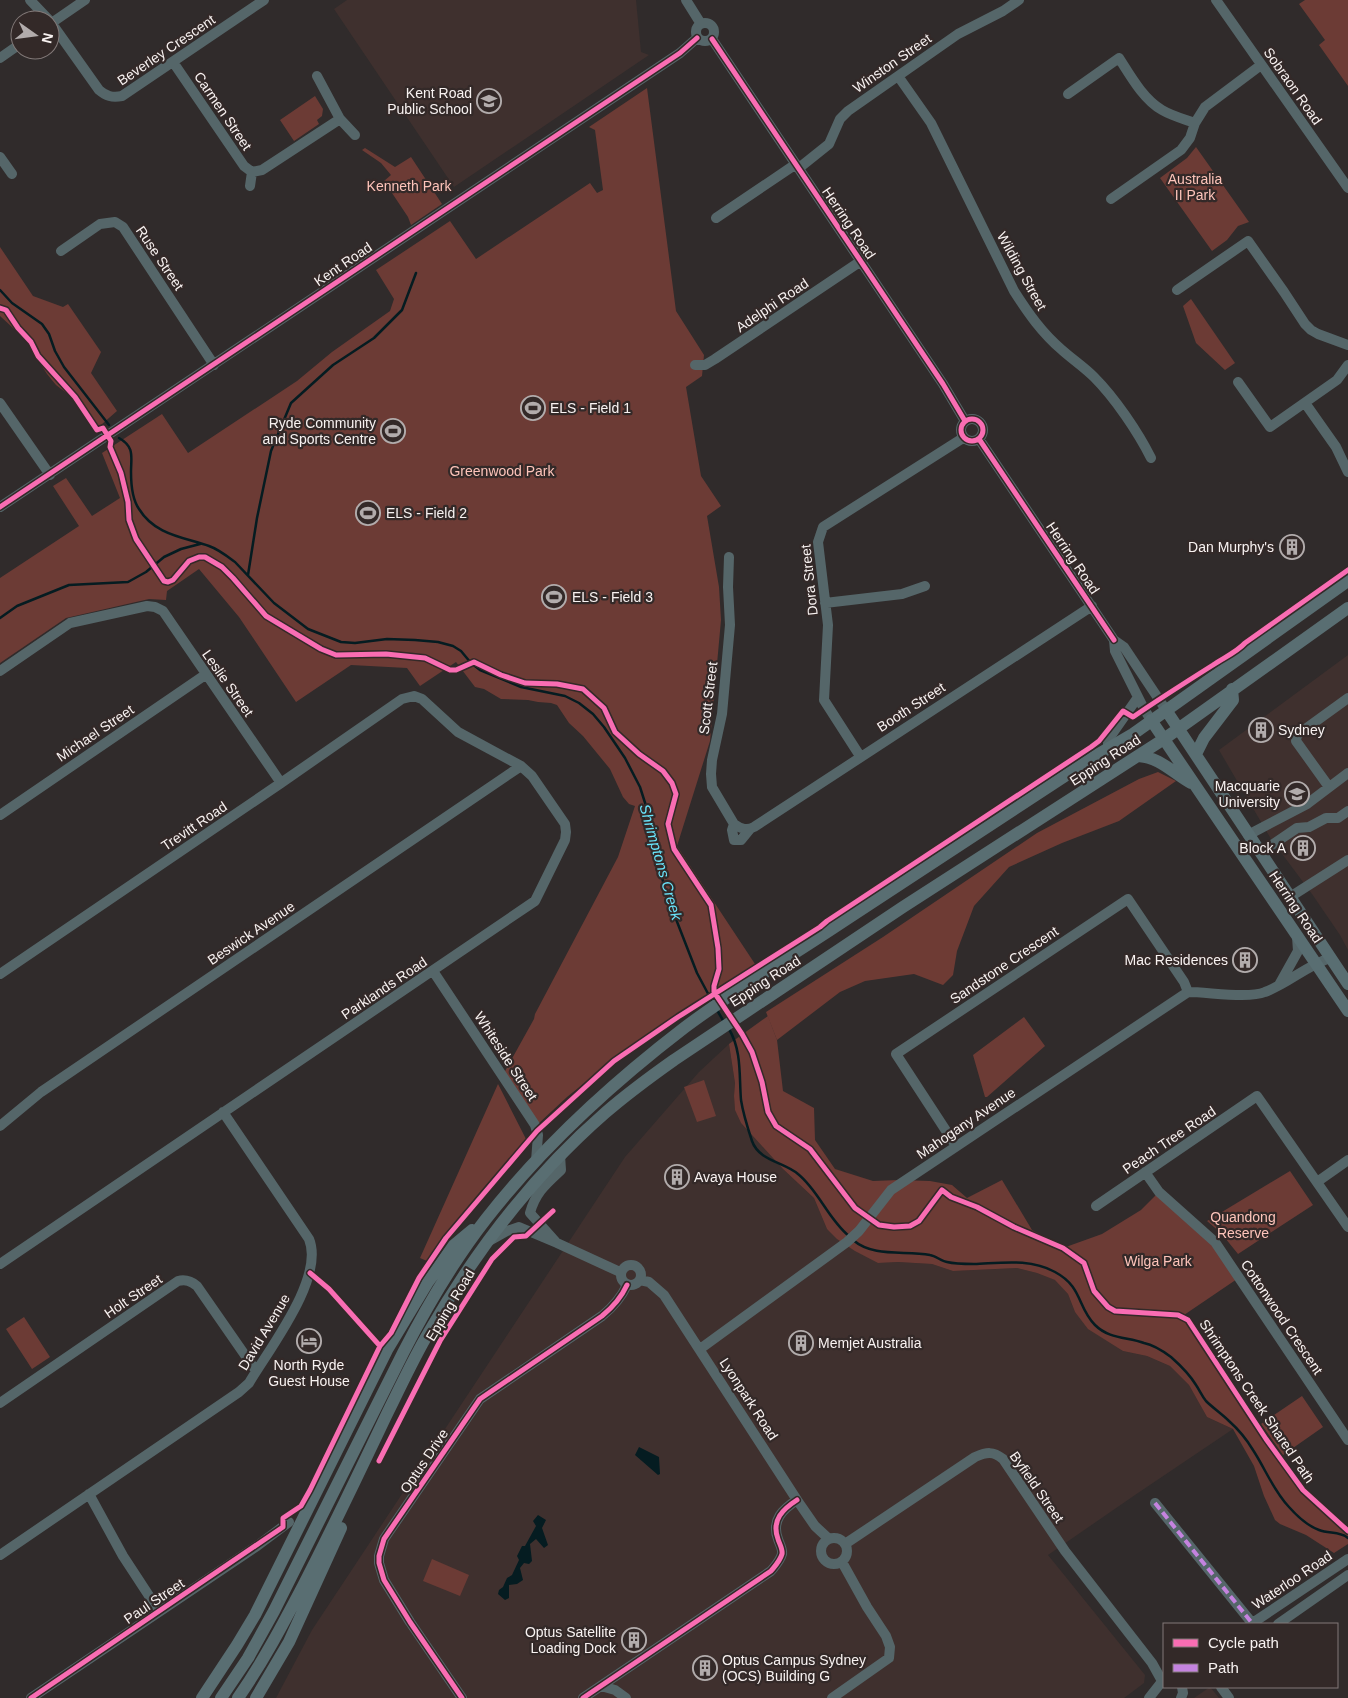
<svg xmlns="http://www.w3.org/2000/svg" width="1348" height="1698" font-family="Helvetica,sans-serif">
  <rect width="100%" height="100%" fill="#302b2b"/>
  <path fill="#3f302e" d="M347,0H636L641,52L649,55L454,187L334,9Z
    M1348,655V950L1340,935L1312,894L1271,839L1219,750Z
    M729,1044L735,1083L734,1096L735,1109L741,1123L783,1169L814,1198L827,1229L878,1263L898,1262L932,1264L953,1271L1017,1268L1037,1273L1056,1280L1068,1294L1075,1312L1123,1351L1147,1356L1170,1366L1189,1385L1207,1417L1233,1429L1135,1495L1048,1555L1145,1675L1144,1683L1124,1698H276L312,1630L625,1157L699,1072Z
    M1210,1687L1219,1698H1194Z"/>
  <path fill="#6c3b35" d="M1305,0H1348V86L1319,45L1325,40L1299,4Z
    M647,88L676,311L704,355L702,376L686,387L701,476L721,506L707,516L719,587L721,620L710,741L677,846L755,964L622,1053L567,1097L538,1124L504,1073L534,1019L535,1014L618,857L635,806L629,804L623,797L610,769L583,736L569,723L557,705L551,703L538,702L528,700L501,699L484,689L475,687L456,662L420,686L407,668L351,665L296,702L239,617L199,569L167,591L166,600L149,599L66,618L0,663V578L79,526L53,486L66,478L92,516L120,498L102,453L162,414L188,453L297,381L332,352L390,311L394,299L376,270L450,221L476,259L590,183L597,193L603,190L595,130L589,127Z
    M315,96L323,109L322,116L317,120L319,124L294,141L280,120Z
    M1196,147L1249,222L1238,226L1227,240L1212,251L1160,178L1187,158Z
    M365,148L395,167L411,157L442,204L411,225L408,217L384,181L391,175L381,163L362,150Z
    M0,247L33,296L63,307L68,304L101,352L91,373L117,411L94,431L73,398L56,385L47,374L25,339L0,316Z
    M1191,299L1235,363L1225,370L1196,343L1183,306Z
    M768,1016L777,1040L783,1091L814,1108L815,1140L835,1169L873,1181L899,1180L930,1181L952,1185L967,1198L1002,1180L1032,1230L1053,1241L1063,1248L1102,1234L1141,1210L1159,1192L1215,1242L1240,1277L1184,1315L1179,1316L1188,1320L1304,1488L1348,1527V1544L1334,1553L1306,1535L1280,1524L1275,1520L1264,1496L1254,1466L1233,1429L1207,1417L1189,1385L1170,1366L1147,1356L1123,1351L1088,1329L1075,1312L1068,1294L1055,1280L1037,1273L1017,1268L953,1271L932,1264L898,1262L878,1263L855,1251L837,1239L827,1229L814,1198L783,1169L741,1123L735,1110L734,1096L735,1083L729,1044Z
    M1024,1017L1045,1046L987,1097H985L973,1055Z
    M704,1080L716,1116L697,1122L684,1087Z
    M498,1084L527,1141C490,1178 457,1218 427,1261L420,1258Z
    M1290,1171L1313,1205L1238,1254L1221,1233L1207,1221Z
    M24,1317L50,1357L32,1369L6,1329Z
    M1302,1396L1323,1427L1283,1455L1261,1424Z
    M432,1559L469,1575L460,1596L423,1581Z"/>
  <path fill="#6e3b34" d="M1158,772L1176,781L1119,821L1062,843L1009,867L974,906L957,951L953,975L943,985L914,974L865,981L840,992L777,1040L766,1012L883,937L1037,833L1139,779Z"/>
  <path fill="#051c21" d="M639,1447L659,1457L660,1474L658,1475L635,1455Z
    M538,1515L546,1520L542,1528L548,1545L544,1548L536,1539L530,1544L532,1561L529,1564L524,1563L520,1568L523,1580L517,1584L509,1585V1598L505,1600L498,1594L499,1590L503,1587L507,1578L512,1575L519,1560L517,1556L522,1546H525L536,1526L533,1521Z"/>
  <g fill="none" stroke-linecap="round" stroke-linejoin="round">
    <path stroke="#051c21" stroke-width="2.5" d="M0,290L12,303L42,324L49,334L55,351L64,367L109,425
      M119,438C135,447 131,457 131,472C131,484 132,499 139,509C155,535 183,537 209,546C218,549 227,556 235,562L274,603L308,629L341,642L355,643L387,639L415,640L438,642L453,646L461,651L471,663L480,670L521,687L565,696L579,703L593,714L604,727L625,758L640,787L647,809L653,845L667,896L697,973L713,1003
      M248,575L257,518L271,451L291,403L333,365L374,338L402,310L416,273
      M0,618L17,606L69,585L128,582L146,572L164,557L181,549L200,544
      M717,1010L724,1022
      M729,1029C742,1051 739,1076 741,1100C743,1113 748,1129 752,1141C759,1161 784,1162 798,1174C819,1191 828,1219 849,1236
      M853,1240C874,1258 905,1250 930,1255C936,1256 941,1261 947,1262C955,1264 966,1264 974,1264C1001,1263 1030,1258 1055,1272C1083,1287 1077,1307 1095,1325C1109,1339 1127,1337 1144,1343C1154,1345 1163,1351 1171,1357C1180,1365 1190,1375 1196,1385C1200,1391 1202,1396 1206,1401C1213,1408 1222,1414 1229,1421C1238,1429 1247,1440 1253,1450C1266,1470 1273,1490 1289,1507C1297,1516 1308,1526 1319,1530C1329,1534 1340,1531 1348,1538"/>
    <path stroke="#556669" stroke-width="10" d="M30,0L49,20
      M686,0L701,24
      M1216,0L1348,188
      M50,21L99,90C106,96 112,98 122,96L264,0
      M696 32a9 9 0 1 1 18 0a9 9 0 1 1-18 0Z
      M50,24L85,0
      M712,39L943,384L965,421
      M0,58L20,44
      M173,62L244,166L252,172L262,170L340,119
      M317,76L340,119L355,135
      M898,76L931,123L1014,291C1028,313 1042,333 1062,350C1072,359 1084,367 1094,377C1115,398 1138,432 1151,458
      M1068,94L1119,58C1130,75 1143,99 1162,110C1172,116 1184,119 1195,123
      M0,157L12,174
      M799,168L829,144L840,119L848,111L958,34L1003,11L1019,0
      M250,186L252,172
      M1111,199L1181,150L1190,138L1195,123L1205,107L1261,65
      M716,218L796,164
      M61,251L100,224L115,222L123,227L214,365
      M1177,290L1248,241L1284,292L1305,324L1311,330L1318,334L1348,345
      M695,365H705L715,359L861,261
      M1238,382L1270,427L1337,380L1348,365
      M0,403L50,475
      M1305,403L1336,447L1348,472
      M961 430a11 11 0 1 1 22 0a11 11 0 1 1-22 0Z
      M979,439L1114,640L1124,647L1166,710
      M0,507L680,53L697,38
      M729,557L728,587L730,625L722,714L712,760L711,774L712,787L734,824C741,829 747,831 754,827L1092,606
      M825,603L902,594L925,586
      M1114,640L1115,651L1144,709L1151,720
      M0,671L70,623L147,606L155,607L163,611L281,783
      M1108,748V740L1138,697
      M860,756L824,700L828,625L818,542L823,527L963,438
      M1329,787L1296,741L1297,735L1348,698
      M0,815L205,675
      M734,824L732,830L734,840H741L750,829
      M1248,835L1307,804L1348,773
      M1260,853L1297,828L1309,827L1326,818H1338L1348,811
      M1290,897L1348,860
      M433,971L535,1125L538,1135L536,1161
      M0,974L281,783L402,699L414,696L422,699L458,732L521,766L532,776L565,824L566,832L565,840L535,901L0,1264
      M1279,985L1298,951L1297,937
      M0,1126L41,1092L521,766
      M956,1146L896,1054L1128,899L1184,982L1188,992
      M1145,1172L1159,1192L1215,1242L1348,1440
      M1317,1182L1348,1160
      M1096,1206L1257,1096L1348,1227
      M491,1240L507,1231L519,1227L557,1243L620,1272
      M555,1241L530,1213C535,1193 546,1184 561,1170L560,1155
      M621 1275a10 10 0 1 1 20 0a10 10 0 1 1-20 0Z
      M640,1280L649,1282L664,1295L797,1500L815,1526L829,1539
      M700,1349L847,1242L859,1231L891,1190L1188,992C1209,992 1248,999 1265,992C1289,983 1306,966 1330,958
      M0,1403L178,1281C186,1279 191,1281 197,1286L256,1371
      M89,1494L123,1556L159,1611
      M1155,1503L1252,1623
      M821 1551a13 13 0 1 1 26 0a13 13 0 1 1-26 0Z
      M845,1544L975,1457C987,1452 993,1451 1003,1459L1065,1551L1152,1663L1162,1681
      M0,1555L239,1392L249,1383C269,1349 325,1278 309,1239L223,1112
      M1251,1624L1348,1559
      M1278,1624L1348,1575
      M601,1686L615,1690L626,1698
      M1221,1687L1229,1698
      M31,1698L257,1546L289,1522
      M462,1698L410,1622L384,1580L379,1563V1556L384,1539L480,1399L602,1316C613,1307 621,1298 627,1285
      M583,1698L771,1571C775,1566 780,1561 782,1554C783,1549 779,1543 778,1539C771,1520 783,1509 797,1500
      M832,1698L889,1658L890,1647L886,1636L867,1607L842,1562
      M1149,1698L1160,1684L1164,1680
      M1181,1698L1183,1693L1182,1687"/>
    <path stroke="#596e72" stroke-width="12" d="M1166,710L1348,984
      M1151,720L1348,1011
      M1196,754L1204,738L1233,700L1232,689
      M1138,756C1160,757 1173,773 1191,783
      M202,1698L237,1645L255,1615L387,1350L428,1282L454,1245L472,1230
      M221,1698L248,1658L274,1611L403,1353C427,1306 454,1260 486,1219C543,1146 611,1084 684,1028C736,989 793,955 847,919C930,864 1014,810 1097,755L1133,734L1348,581
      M238,1698C263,1662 283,1624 303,1586C332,1530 359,1473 386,1416C400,1388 413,1359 429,1332C476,1250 534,1175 605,1113C627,1094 650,1077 674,1060L903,907L1164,739L1348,608
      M256,1698L289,1642L341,1528"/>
    <path stroke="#c483df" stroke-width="4" stroke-dasharray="8 4" stroke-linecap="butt" d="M1155,1503L1252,1623"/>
    <defs>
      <path id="cycleway" d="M712,39L943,384L965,421
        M0,308L6,310L18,328L31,342L38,356L75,397L97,430L103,428L111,441L110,447L121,473L128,502L129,520L136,539L164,581L168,582L173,580L189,561L199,557H205L222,567L233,578L266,616L321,649L336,655L386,654L425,658L450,670H456L474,662L501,675L525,683L557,684L583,689L604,708L615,732L639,754L663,771L672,783L676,794L668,824L674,849L711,905L718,948L719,969L714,986V992L742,1034L752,1052L762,1082L768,1112L776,1126L810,1149L855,1208L879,1225L894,1227L910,1226L919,1221L942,1190L951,1197L977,1207L1014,1227L1063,1248L1084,1263L1094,1291L1108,1307L1115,1311L1178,1315L1188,1320L1266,1439L1303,1490L1348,1531
        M961 430a11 11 0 1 1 22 0a11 11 0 1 1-22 0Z
        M979,439L1114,640
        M0,507L680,53L697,38
        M310,1273L329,1289L380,1346
        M379,1461L440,1341L492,1259L514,1237L526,1236L553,1211
        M31,1698L283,1527V1518L301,1506L310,1490L380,1346L391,1333L419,1278L446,1238L537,1131L614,1061L678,1017L820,927L827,921L1091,747L1099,741L1123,711L1133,717C1159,699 1186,682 1213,665C1223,658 1237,652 1245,643L1348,570
        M462,1698L410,1622L384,1580L379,1563V1556L384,1539L480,1399L602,1316C613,1307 621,1298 627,1285
        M583,1698L771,1571C775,1566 780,1561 782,1554C783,1549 779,1543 778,1539C771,1520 783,1509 797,1500"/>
    </defs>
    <use href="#cycleway" stroke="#332928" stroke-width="8"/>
    <use href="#cycleway" stroke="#f96db3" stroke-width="5"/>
  </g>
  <defs>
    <symbol id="school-ring" viewBox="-11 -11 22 22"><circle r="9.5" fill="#332928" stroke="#b2acac" stroke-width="1.5"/><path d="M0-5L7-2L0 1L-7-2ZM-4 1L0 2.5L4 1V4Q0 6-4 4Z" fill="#b2acac"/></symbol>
    <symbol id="stadium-ring" viewBox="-11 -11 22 22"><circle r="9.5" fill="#332928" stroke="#b2acac" stroke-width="1.5"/><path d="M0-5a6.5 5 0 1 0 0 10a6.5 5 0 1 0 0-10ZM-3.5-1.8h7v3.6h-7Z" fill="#b2acac"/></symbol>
    <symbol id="building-ring" viewBox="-11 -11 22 22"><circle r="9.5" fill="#332928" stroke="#b2acac" stroke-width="1.5"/><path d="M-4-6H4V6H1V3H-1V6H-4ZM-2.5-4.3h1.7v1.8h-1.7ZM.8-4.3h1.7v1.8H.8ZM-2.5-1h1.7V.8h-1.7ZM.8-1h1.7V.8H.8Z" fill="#b2acac"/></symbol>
    <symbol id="university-ring" viewBox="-11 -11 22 22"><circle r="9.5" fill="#332928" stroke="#b2acac" stroke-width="1.5"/><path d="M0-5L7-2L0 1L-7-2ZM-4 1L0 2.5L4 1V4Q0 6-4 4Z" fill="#b2acac"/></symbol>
    <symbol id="hotel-ring" viewBox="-11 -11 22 22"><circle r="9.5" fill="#332928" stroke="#b2acac" stroke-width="1.5"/><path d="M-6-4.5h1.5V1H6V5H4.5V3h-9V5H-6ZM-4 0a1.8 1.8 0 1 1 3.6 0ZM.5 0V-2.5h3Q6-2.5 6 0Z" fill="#b2acac"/></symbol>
  </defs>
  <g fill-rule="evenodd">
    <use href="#school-ring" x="475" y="87" width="28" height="28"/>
    <use href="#stadium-ring" x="519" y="394" width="28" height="28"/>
    <use href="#stadium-ring" x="379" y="417" width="28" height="28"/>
    <use href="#stadium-ring" x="354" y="499" width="28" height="28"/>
    <use href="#building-ring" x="1278" y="533" width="28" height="28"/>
    <use href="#stadium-ring" x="540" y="583" width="28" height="28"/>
    <use href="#building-ring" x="1247" y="716" width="28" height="28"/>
    <use href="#university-ring" x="1283" y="780" width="28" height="28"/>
    <use href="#building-ring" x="1289" y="834" width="28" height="28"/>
    <use href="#building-ring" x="1231" y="946" width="28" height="28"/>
    <use href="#building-ring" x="663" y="1163" width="28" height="28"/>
    <use href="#hotel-ring" x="295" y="1327" width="28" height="28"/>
    <use href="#building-ring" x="787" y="1329" width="28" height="28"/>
    <use href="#building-ring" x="620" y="1626" width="28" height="28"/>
    <use href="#building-ring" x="691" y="1654" width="28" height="28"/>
  </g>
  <g text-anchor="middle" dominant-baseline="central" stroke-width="4.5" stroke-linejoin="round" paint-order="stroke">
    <g font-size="14" fill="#f8f2f1" stroke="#332928">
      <text transform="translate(166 50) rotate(-34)">Beverley Crescent</text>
      <text transform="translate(892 63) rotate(-35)">Winston Street</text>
      <text transform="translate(1293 86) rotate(55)">Sobraon Road</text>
      <text transform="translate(223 111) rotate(56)">Carmen Street</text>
      <text transform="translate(849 223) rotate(56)">Herring Road</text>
      <text transform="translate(160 258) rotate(56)">Ruse Street</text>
      <text transform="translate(343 264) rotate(-34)">Kent Road</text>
      <text transform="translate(1022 271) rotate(61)">Wilding Street</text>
      <text transform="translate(772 305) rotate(-34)">Adelphi Road</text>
      <text transform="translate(1073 558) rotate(56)">Herring Road</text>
      <text transform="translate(809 580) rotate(-96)">Dora Street</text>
      <text transform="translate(228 683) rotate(55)">Leslie Street</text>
      <text transform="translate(708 698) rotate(-83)">Scott Street</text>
      <text transform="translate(911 707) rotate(-33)">Booth Street</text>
      <text transform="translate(95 733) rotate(-34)">Michael Street</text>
      <text transform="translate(1105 760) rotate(-33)">Epping Road</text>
      <text transform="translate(194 826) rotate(-34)">Trevitt Road</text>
      <text transform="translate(1296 907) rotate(56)">Herring Road</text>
      <text transform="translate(251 933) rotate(-34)">Beswick Avenue</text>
      <text transform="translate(1004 965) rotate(-34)">Sandstone Crescent</text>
      <text transform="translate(765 981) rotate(-33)">Epping Road</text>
      <text transform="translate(384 988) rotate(-34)">Parklands Road</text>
      <text transform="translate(506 1056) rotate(57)">Whiteside Street</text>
      <text transform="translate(966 1123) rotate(-34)">Mahogany Avenue</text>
      <text transform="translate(1169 1140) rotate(-34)">Peach Tree Road</text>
      <text transform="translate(133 1296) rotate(-34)">Holt Street</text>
      <text transform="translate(450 1305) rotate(-59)">Epping Road</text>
      <text transform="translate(1282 1317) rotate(56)">Cottonwood Crescent</text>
      <text transform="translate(264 1332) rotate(-59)">David Avenue</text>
      <text transform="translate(749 1399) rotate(57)">Lyonpark Road</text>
      <text transform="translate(1257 1401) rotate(56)">Shrimptons Creek Shared Path</text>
      <text transform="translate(424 1461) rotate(-56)">Optus Drive</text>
      <text transform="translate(1037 1487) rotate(55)">Byfield Street</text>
      <text transform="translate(1292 1580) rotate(-34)">Waterloo Road</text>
      <text transform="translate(154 1601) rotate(-34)">Paul Street</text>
    </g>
    <g font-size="14" fill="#f8f2f1" stroke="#332928" text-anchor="end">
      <text x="472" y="93">Kent Road<tspan x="472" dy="16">Public School</tspan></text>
      <text x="550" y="408" text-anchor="start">ELS - Field 1</text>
      <text x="376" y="423">Ryde Community<tspan x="376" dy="16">and Sports Centre</tspan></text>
      <text x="386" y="513" text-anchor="start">ELS - Field 2</text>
      <text x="1274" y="547">Dan Murphy's</text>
      <text x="572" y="597" text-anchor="start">ELS - Field 3</text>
      <text x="1278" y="730" text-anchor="start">Sydney</text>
      <text x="1280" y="786">Macquarie<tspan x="1280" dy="16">University</tspan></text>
      <text x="1286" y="848">Block A</text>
      <text x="1228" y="960">Mac Residences</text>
      <text x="694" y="1177" text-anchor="start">Avaya House</text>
      <text x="818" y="1343" text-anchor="start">Memjet Australia</text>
      <text x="309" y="1365" text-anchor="middle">North Ryde<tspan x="309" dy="16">Guest House</tspan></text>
      <text x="616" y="1632">Optus Satellite<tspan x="616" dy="16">Loading Dock</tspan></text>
      <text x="722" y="1660" text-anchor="start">Optus Campus Sydney<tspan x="722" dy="16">(OCS) Building G</tspan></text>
    </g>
    <g font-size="14" fill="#fec4ba" stroke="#332928">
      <text x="1195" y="179">Australia<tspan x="1195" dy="16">II Park</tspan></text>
      <text x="409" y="186">Kenneth Park</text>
      <text x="502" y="471">Greenwood Park</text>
      <text x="1243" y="1217">Quandong<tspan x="1243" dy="16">Reserve</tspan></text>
      <text x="1158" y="1261">Wilga Park</text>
    </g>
    <g font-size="15" font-style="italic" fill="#69e4fb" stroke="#332928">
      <text transform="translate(661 862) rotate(74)">Shrimptons Creek</text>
    </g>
  </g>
  <rect x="1163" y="1623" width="175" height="65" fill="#332928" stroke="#827978"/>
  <rect x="1173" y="1639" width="25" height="8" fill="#f96db3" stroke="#827978"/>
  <text x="1208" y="1648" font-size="15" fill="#f8f2f1">Cycle path</text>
  <rect x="1173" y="1664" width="25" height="8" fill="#c483df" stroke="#827978"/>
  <text x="1208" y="1673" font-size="15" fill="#f8f2f1">Path</text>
  <g transform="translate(35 35) rotate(104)"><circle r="24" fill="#332928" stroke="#827978"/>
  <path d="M0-4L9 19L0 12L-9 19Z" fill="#b2acac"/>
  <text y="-8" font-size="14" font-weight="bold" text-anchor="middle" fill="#f8f2f1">N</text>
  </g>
</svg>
